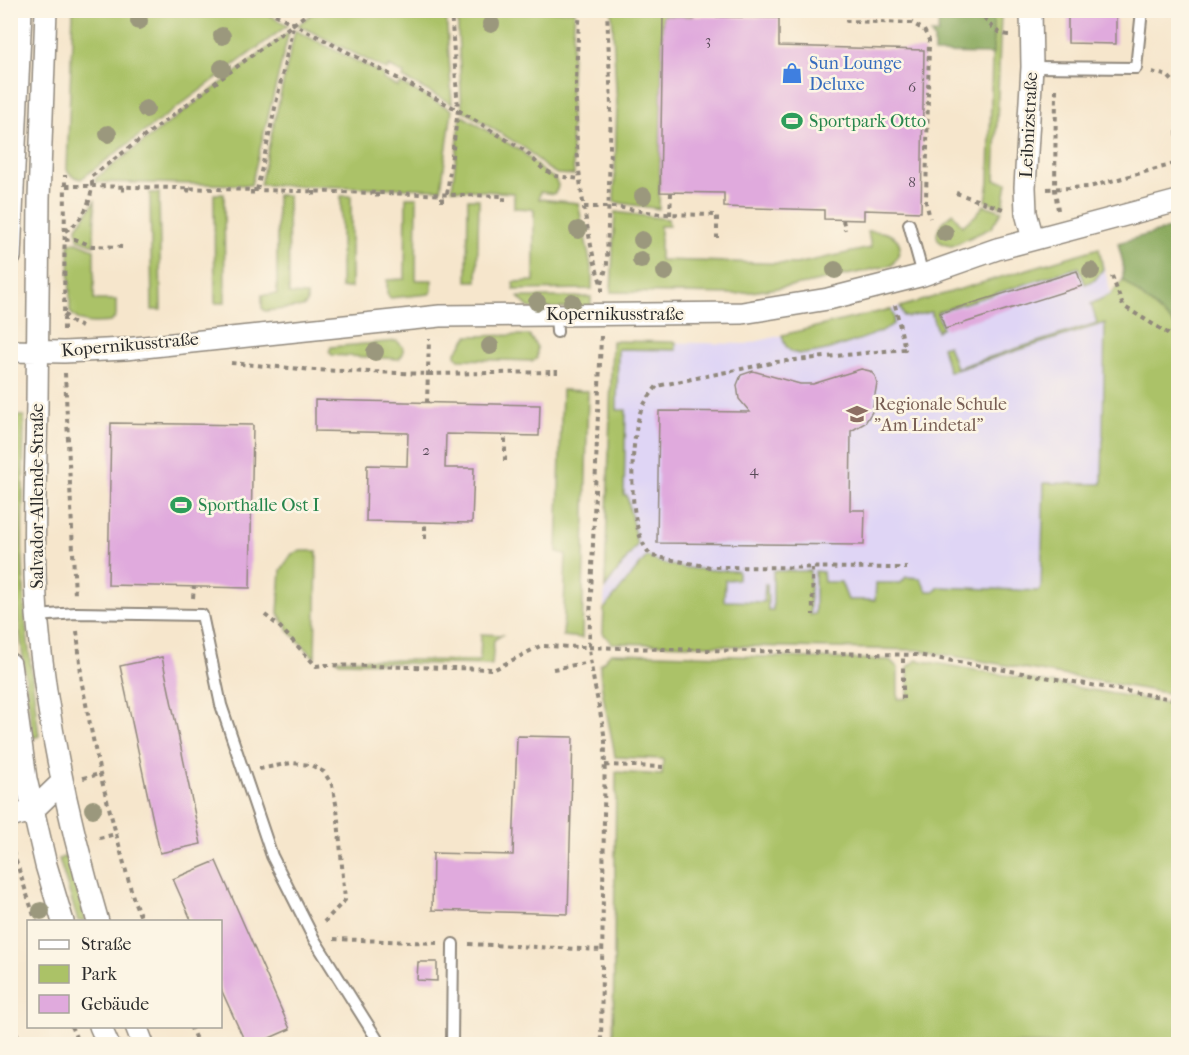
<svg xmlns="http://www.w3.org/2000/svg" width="1189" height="1055" font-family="'IM FELL French Canon',serif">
  <rect width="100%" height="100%" fill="#fcf5e5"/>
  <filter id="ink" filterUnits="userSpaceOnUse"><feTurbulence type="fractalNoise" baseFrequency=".0167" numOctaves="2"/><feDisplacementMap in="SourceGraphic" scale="12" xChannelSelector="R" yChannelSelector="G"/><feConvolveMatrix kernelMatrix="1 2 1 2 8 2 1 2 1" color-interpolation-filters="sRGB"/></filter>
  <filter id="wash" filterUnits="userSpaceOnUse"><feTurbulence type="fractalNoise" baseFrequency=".008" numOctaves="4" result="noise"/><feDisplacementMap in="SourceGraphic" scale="24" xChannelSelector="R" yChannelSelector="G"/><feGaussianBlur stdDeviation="1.35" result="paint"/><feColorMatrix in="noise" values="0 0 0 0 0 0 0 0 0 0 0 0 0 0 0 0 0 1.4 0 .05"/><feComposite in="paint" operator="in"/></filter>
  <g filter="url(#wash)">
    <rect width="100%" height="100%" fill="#f6e6cc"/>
    <path fill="#dfd5f5" d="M1099,248L1111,294L1100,622L604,609L612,341L746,344L928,300Z"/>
    <path fill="#abc267" stroke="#6b7649" stroke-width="1.5" d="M317,10L446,11L452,104L403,78L404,74L389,66L387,70L298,25Z
      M73,11H261L288,25L81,179L72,176L67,170Z
      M457,11H575C570,66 569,120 574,175L557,174L545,167L526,149L462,110Z
      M612,11H692V17L663,16L659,209L614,202L617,107Z
      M993,11H1001L995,180L1007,182L1003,207L986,201L989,181Z
      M295,30L384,75L383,79L398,87L400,83L452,110L441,189L260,185Z
      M289,32L251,185L95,182L96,178Z
      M461,115L523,152L542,171L555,179L558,185L557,190L554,194L540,192L539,199L578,203L592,271V289L514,290L513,282L534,281V209L514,208V193L452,189Z
      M150,193H159L161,310H152Z
      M214,194H224L225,303H215Z
      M277,195H288L289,294L307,295V303L303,307L265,311L262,308V295L277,294Z
      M341,196H351V288H341Z
      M406,197H417L416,280H432V291L429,294L390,298L387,294V280L405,279Z
      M468,199H479L477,281H467Z
      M95,201L94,245L78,239L77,227Z
      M984,205L1002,211L991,228L952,246C926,243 939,223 953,213L962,226L975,216Z
      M615,212L668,219L669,226H660V260L796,264L871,248L868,231C892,231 911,240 892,265L806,284L737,294L611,292Z
      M77,242L94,249V300H116V316L111,322C95,323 81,326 70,312L69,243Z
      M1099,248L1103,269L1095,280L1085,284L1079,267L937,312L942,328L937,331L931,312L908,317L904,316L900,307Z
      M1123,280L1173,323L1178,332V695L918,650L611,643L603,633L604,609L647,556C667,570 714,570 738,571V579L725,580L724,601L764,602L765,584H767L768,610H773V571H810V615L815,614V571L823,572L824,582H841L848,600H875L876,583H901L906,577L920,578L927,591H935L939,587L1039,591L1041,588L1044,483L1102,484L1105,323L949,372L942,347L948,345L956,368L1097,323L1091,304L1111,294Z
      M518,297H591V308H529Z
      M891,309L894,317L893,324C880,335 810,358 795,353C786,350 784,343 782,335Z
      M529,335L537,347V358L533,361L459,359L456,356V352L468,336Z
      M397,341L403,347V354L399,359L332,355L329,352L331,347Z
      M612,341L676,342V350L618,349L617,410H626L624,495H627L637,545L605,588Z
      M562,390L588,391L582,638L563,636L566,554L557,552Z
      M16,416H24L22,545L25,617L39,736L33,738L18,617L14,545Z
      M301,551H317L315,658L290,632L278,613L281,570L292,554Z
      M481,634L502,635L494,640L492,665L339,662L336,659L480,661Z
      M611,653L890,660L898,668V699L908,698V667L917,660L1178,705V1044H613L616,772L662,775L663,759L615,757C611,726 600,696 600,665Z
      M66,856L86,921H78L59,859Z"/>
    <path fill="#88a85c" stroke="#5a6a44" stroke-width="1.5" d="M939,11H993V54L934,53V39L931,34H938Z
      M1178,226V332L1173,323L1123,280V263L1118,243Z"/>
    <g id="blocks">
      <path fill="#e0aadd" d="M859,10H931L930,16L859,14Z
        M1068,10H1116V44L1068,43Z
        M663,16L779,18V46L924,50L921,212L864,210V220L824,219V210L724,207V193L660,192Z
        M1077,271L1082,286L945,329L940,313Z
        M861,369L870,371L875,376L877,383L872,412L865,423L851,431L850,510H865L864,545L657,543L659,411L750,412L739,399L737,385L741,375L753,371L800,384H813Z
        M315,400L540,405L539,436L446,434L445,468H474L472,523L366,521L367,465L407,466L408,433L315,431Z
        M111,423L253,425L250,588L108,585Z
        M162,657L201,844L160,853L120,666Z
        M517,736L573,737L568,914L432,910L433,853L513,855Z
        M216,861L290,1029L256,1044H246L220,987V922H192L173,879Z
        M418,962H437V981L417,980Z"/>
    </g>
  </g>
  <g filter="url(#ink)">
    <use href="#blocks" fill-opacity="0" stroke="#90887c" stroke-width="1.5"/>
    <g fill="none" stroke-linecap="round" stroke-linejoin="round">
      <defs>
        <path id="lane" d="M1032,67L1136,68L1142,10
          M909,224L923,275
          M556,314L557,332
          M37,616L76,613L202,615L221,705L272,856L314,939L380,1044
          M10,1030L15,1044
          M452,1044L453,944"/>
        <path id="street" d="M46,10C44,74 41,136 39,199C38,267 38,335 37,402C36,473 32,544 37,614C46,720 68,820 98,922
          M1031,10L1032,67L1025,187L1026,213L1033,239
          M10,257L21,10
          M10,351L64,352L125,349L440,316L742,313L828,299L923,275L997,249L1178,201
          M10,664L26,779L46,865L63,922
          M10,817L32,811L61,783
          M100,1026L108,1044
          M136,1026L143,1044"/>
      </defs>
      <use href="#lane" stroke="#90887c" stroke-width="14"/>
      <use href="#street" stroke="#90887c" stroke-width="24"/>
      <path stroke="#90887c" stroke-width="4" stroke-dasharray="4.5 4.5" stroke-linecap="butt" d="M267,10L458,110L525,151L543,169L556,176L580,179
        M580,10C574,83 573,154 587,225C591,245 594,264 601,283
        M847,10V21L912,23L924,30L929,40L926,202L930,218
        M979,10C987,21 994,34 1009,35
        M1152,72L1168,76L1178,87
        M1176,86L1178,163
        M1056,89L1055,190L1058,210
        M66,186H92V176L312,10
        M123,187V196
        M188,188V197
        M1047,189L1089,187L1178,163
        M252,190V199
        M257,190L293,26
        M314,191V200
        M377,193V201
        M956,193L1003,209
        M447,194L458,110L451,10
        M442,202V194
        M584,207H616L660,214L717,215V238
        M670,215L671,193
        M843,220L845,230
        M65,231C82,222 90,205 92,186L504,196V204
        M65,240L75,239L92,246L124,247
        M1112,276L1123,306L1174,337L1178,343
        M602,292V284L607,264L611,106L607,10
        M895,305L905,349L776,362L657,386C651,394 643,404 640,413C630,445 626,533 652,556L710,567L907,568
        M64,314L73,323L82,327
        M64,330L65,175
        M601,336L589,646C591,678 601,709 605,741L601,1044
        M231,363L314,370L428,374L558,372
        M65,373L75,596
        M427,403L429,339
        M505,461V435
        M425,539V523
        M812,568L813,615
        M193,598L194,587
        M265,615L279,626L316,666L325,665L495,669L540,646L918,655L1178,700
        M77,631L82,684L100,774L134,901L143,922
        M553,669L590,662
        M903,699V655
        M605,765L663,767
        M259,769L291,763L311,765L324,772L332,785L337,808L345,900L324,922
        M83,778L100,774
        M99,838L116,834
        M10,843L36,922
        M334,939L437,943
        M469,944L603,950
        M71,1026L79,1044
        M190,1026L198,1044"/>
      <use href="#lane" stroke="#fff" stroke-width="10"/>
      <use href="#street" stroke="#fff" stroke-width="21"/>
    </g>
    <g fill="#9b987d">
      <circle cx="139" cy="21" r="9"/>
      <circle cx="491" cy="24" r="9"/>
      <circle cx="222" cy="36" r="9"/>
      <circle cx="222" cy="68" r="9"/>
      <circle cx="146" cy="109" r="9"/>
      <circle cx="108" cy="134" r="9"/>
      <circle cx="643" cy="196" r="9"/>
      <circle cx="578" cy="230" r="9"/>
      <circle cx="945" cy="233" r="9"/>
      <circle cx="642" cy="240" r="9"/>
      <circle cx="641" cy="260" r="9"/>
      <circle cx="835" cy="270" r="9"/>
      <circle cx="1091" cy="271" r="9"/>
      <circle cx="665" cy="272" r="9"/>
      <circle cx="537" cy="302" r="9"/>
      <circle cx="572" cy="302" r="9"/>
      <circle cx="490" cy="346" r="9"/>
      <circle cx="375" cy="352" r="9"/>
      <circle cx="93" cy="809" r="9"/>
      <circle cx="41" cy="911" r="9"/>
    </g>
  </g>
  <defs>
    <symbol id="shop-bare" viewBox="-9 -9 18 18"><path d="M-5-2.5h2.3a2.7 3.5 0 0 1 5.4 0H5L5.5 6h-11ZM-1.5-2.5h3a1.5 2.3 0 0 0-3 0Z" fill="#3f7fe0" stroke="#fcf5e5" stroke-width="2.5" paint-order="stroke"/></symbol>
    <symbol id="stadium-bare" viewBox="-9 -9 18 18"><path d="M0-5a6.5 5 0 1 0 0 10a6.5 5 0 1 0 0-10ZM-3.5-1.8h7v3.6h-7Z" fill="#2e9e5b" stroke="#fcf5e5" stroke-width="2.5" paint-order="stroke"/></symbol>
    <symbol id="school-bare" viewBox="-9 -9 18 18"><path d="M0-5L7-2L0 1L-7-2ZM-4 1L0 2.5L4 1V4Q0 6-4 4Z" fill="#8d6e63" stroke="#fcf5e5" stroke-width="2.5" paint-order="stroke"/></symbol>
  </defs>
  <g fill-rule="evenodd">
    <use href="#shop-bare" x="777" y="58" width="30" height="30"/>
    <use href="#stadium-bare" x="777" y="106" width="30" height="30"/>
    <use href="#school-bare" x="842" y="399" width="30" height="30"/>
    <use href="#stadium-bare" x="166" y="490" width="30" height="30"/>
  </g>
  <g text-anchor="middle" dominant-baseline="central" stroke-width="5" stroke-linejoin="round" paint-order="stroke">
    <g font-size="15" fill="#584b58">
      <text x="708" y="40">3</text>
      <text x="912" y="87">6</text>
      <text x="912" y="182">8</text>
      <text x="426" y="450">2</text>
      <text x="754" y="470">4</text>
    </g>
    <g font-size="18" fill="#366cbe" stroke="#fcf5e5" text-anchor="start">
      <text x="809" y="63">Sun Lounge<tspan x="809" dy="21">Deluxe</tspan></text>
    </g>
    <g font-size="18" fill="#27864d" stroke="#fcf5e5" text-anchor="start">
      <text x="809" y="121">Sportpark Otto</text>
      <text x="198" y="505">Sporthalle Ost I</text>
    </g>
    <g font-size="18" fill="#2b2b2b" stroke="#fcf5e5">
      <text transform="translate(1029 125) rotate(-87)">Leibnizstraße</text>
      <text x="615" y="314">Kopernikusstraße</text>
      <text transform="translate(130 345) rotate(-5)">Kopernikusstraße</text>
      <text transform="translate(37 496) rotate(-90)">Salvador-Allende-Straße</text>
    </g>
    <g font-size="18" fill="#785e54" stroke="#fcf5e5" text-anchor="start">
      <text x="874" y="404">Regionale Schule<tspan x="874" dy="21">"Am Lindetal"</tspan></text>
    </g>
  </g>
  <rect width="1189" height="1055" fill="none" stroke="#fcf5e5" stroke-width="36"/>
  <rect x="27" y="920" width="195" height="108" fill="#fcf5e5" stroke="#a8a49b" stroke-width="1.5"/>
  <rect x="39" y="940" width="30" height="9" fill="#ffffff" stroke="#a8a49b" stroke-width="1.5"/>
  <text x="81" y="950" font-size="18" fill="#2b2b2b">Straße</text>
  <rect x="39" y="965" width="30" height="18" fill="#abc267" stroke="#a8a49b" stroke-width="1.5"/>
  <text x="81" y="980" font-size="18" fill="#2b2b2b">Park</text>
  <rect x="39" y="995" width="30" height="18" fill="#e0aadd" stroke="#a8a49b" stroke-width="1.5"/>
  <text x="81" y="1010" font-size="18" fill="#2b2b2b">Gebäude</text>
</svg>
